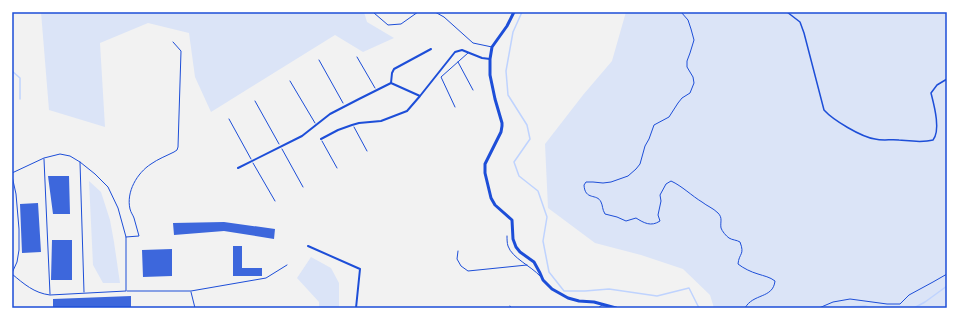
<svg xmlns="http://www.w3.org/2000/svg" width="959" height="320" font-family="'Roboto Condensed',sans-serif">
  <rect width="100%" height="100%" fill="#f2f2f2"/>
  <path fill="#dbe4f7" d="M41,12H364L367,22L394,38L363,52L335,35L211,112L195,77L189,33L148,23L100,43L105,127L49,110Z
    M626,12H947V308H714L710,295L683,269L641,255L595,243L548,208L545,144L583,95L612,61Z
    M89,181L101,192L110,220L114,242L120,283H103L93,265Z
    M311,257L331,268L339,283V308H319V302L297,278Z"/>
  <g fill="none" stroke-linecap="round" stroke-linejoin="round">
    <path stroke="#bfd3fe" stroke-width="1.5" d="M522,12L513,32L506,71L508,95L527,125L530,139L514,162L519,176L538,191L547,217L543,241L549,272L564,291H585L609,289L657,296L689,288L699,308
      M12,71L20,78V99
      M843,308L845,307L865,306L872,308
      M914,308L925,302L947,286"/>
  </g>
  <path fill="#3d67dc" d="M48,176H69L70,214H53Z
    M38,203L41,252L22,253L20,204Z
    M224,222L275,229L274,239L224,231L174,235L173,223Z
    M52,240H72V280H51Z
    M233,246H242V268H262V276H233Z
    M172,249V276L143,277L142,250Z
    M131,296V308H53V299Z"/>
  <g fill="none" stroke-linecap="round" stroke-linejoin="round">
    <path stroke="#1d4ed8" stroke-width="1" d="M681,12L688,20L691,29L694,40L690,53L687,61V67L693,77L694,83L690,93L682,98L678,103L669,117L654,125L649,139L645,146L640,164L636,169L628,176L611,182L603,183L593,182H586L584,185C585,201 597,193 601,202C603,206 602,209 605,214L617,217L626,221L636,218C644,223 651,227 660,221L658,215L661,201L660,195L666,184L671,181C682,186 692,196 702,202C707,206 713,208 718,213C723,218 720,222 721,228C722,231 726,236 729,238C732,240 737,240 740,242C745,255 739,253 738,264C743,268 751,272 758,274C764,276 770,277 775,281C773,299 753,293 745,308
      M357,57L375,88
      M319,60L343,103
      M290,81L315,123
      M255,101L279,144
      M229,119L251,159
      M354,127L367,151
      M322,141L337,168
      M282,149L303,187
      M253,163L275,201
      M819,308L833,302L850,299L887,304H900L909,295L933,282L947,274"/>
    <path stroke="#1d4ed8" stroke-width="1" d="M374,12V13L388,25L401,24L418,12
      M435,12L444,17L473,43L492,47
      M458,62L473,90
      M455,107L441,77L468,53
      M44,159L50,294
      M80,162L84,292
      M12,173L44,158L60,154L70,156L80,162L95,174L108,187L118,208L126,237V291L50,295C34,293 24,284 12,274
      M12,176L16,194L19,229V250L17,262L12,273
      M507,236C507,239 507,243 508,246C512,258 531,266 540,276
      M126,237L139,236C137,230 136,224 134,218C133,215 131,213 130,209C126,192 137,173 151,164C158,159 166,156 174,152L177,150L178,147L181,51L173,42
      M458,251L457,259L461,266L468,271L527,265
      M127,291H191L266,278L287,265
      M191,292L195,308
      M510,306L511,308
      M598,308L602,305"/>
    <path stroke="#1d4ed8" stroke-width="1.5" d="M787,12L800,22L804,33L824,110C833,120 861,137 875,139C883,141 891,139 899,140C911,141 922,143 933,140C941,130 934,105 931,93L937,85L947,79"/>
    <path stroke="#1d4ed8" stroke-width="2" d="M391,83L392,73L394,69L431,49
      M321,139L338,130L352,125L359,123L381,121L407,111L420,96
      M238,168L302,136L330,114L359,99L391,83L420,96L455,52L462,50L482,58L490,59
      M308,246L360,269L356,308"/>
    <path stroke="#1d4ed8" stroke-width="3" d="M514,12L507,26L492,47L490,59V75L495,99L502,123V126L501,132L485,164V173L491,198L495,205L512,220L513,239L516,247L520,252L534,262L540,273L543,280L552,289L568,298L579,301L594,302L616,308"/>
  </g>
  <rect width="959" height="320" fill="none" stroke="#ffffff" stroke-width="26"/>
  <rect x="13" y="13" width="933" height="294" fill="none" stroke="#1d4ed8" stroke-width="1.5"/>
</svg>
